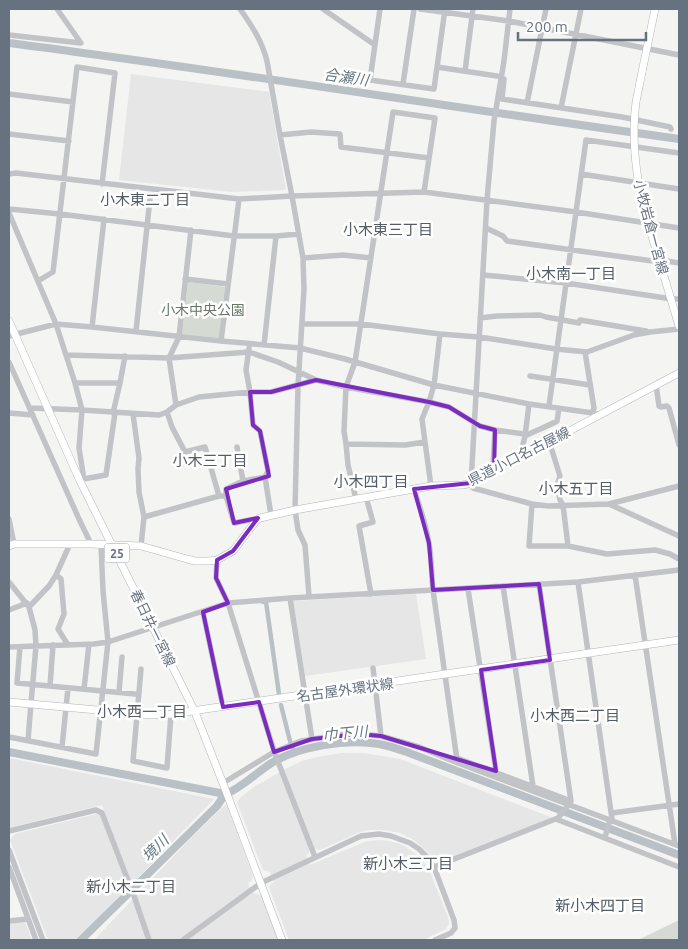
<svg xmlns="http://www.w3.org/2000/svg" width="688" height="949" font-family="Ubuntu,'Noto Sans JP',sans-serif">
  <rect width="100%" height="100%" fill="#f4f5f2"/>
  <path fill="#e5e6e5" d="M131,74L269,92L286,190L232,192L119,180Z
    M416,594L426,659L305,676L293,601Z
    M342,753H364L400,759L553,818L440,862L435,860L421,846L412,839L400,833L384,830H368L360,832L320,850L315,849L283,770L302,761L317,757Z
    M9,758L214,799L132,884L102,805L12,827H9Z
    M280,772L309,849V853L306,856L310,865L367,841L382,840L398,843L406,847L421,858L430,872L449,920V924L446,929L425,939V940H289L269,887L270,885L274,881L270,872L263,870L237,802L241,797L254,787Z
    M225,805L227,806L253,876L252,880L248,884L253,893L261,895L278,940H94L190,839Z
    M96,814H100L128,887L77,940H48L10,840L15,834Z
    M25,922L32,940H9V924Z"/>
  <path fill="#d5dbd3" d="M188,282L225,287L219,338L182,334Z
    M679,920V940H638Z"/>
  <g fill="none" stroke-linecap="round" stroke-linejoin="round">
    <path stroke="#b9c1c6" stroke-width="4.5" d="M263,602H266L279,694
      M281,705L290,741L294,753"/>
    <path stroke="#b9c1c6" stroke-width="8" d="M9,43C233,72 456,108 679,139
      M9,752L225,794C239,790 257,772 270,764C298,746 346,739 379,744C391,746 401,750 412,754L679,855
      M81,940L217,806L225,794"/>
    <defs>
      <path id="major" d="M642,72L655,9
        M645,213L679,326
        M9,321L80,481L195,712L224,786L282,940
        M9,546L14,544H91L141,546L187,559L195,561H208L217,560L233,551L256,521L260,518L295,510L431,486L463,485L471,483L679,373
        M9,702L152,715L171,714L679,640"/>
    </defs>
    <use href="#major" stroke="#b2b5b9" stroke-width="8"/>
    <path stroke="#c1c3c7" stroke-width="5.5" d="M240,9C252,26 262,41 267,61L280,135L292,196L303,258L304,289L298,386L295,510L298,530L305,545L309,596
      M323,9L375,45
      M380,9L370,80L434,89L445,9
      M420,9L509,21L679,55
      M510,9L504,61L494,121L487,200L471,483L473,488L532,504L548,506L609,504L679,486
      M9,35L81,43L57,9
      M437,67L497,76
      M465,71L473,9
      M504,79L502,99L622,117L670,127L671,129
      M403,84L414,9
      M9,94L73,102
      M527,103L546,9
      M561,108L581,9
      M9,134L69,141
      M280,135L311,132L340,134L341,147L429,158
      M9,174L16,173L239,199L292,196L424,192L576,212L679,228
      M581,174L679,189
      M424,192L435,118L393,112L355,362L346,387L344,431L346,444L405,445L425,442L431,486
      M9,209L60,214L234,236H276L299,234
      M9,213L56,324L75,383L82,410L79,448L83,473V479L80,481
      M486,228L503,236L507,241L660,262L667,261L679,263
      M303,258L343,255L371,258
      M483,275L566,283L672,299H679
      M185,279L228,284
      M38,281L53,272L77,67L115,73L102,184
      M480,318L497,316L540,315L546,317L579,323L580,320L646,331
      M302,324H361L440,334L479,337L556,349L587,352L634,335L650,332L679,329
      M92,327L104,219
      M136,331L151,189
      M9,336L56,324L92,327L221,341L300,348L345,359L434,385L529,404L600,414
      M221,341L239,199
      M264,345L276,236
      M249,348L246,370L250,392L253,425L260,431L268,471L265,477L271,515
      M585,352L594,408L592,413
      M66,355L169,358L249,352L278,362L316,380L346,387L429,402L449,407L480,426L495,430L524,434
      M9,362L79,519L91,544
      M530,376L590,385
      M75,383H120
      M656,385L659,406L661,407L667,406L669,408L679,445
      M176,405L169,358L179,337L191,230
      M549,406L586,140L679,153
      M30,408L82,410L159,415L167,412L176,405L199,397L250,392H271L316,380
      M9,413L33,415
      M113,413L120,383L125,356
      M133,414L139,458L138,469L139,492L144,517L141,546
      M525,436C535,431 546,427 557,421L559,408
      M549,441L560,476L557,485L560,500L563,505L568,546
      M425,442L422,419L429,402L434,385L440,334
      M346,444L348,465L356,499
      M237,447L243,481
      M520,457L525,436L529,404
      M494,471L493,465L495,430
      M83,479L106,475L115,413
      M414,489C422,513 430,537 431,562C432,572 432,581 433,590L457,760
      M219,496H226V489L243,481L265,477
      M226,496L234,523L260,518
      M366,497L373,522L359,526L371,594
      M532,504L529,546H568L607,554L655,550L670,554L679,559
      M609,504L679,536
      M144,517L219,496L205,447L185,452L172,427L167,412
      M9,519L14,544
      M217,560L216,578L228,603L290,598L312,739
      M56,575L61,579L64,614L58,629L68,645
      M635,575L675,844
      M9,582L29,607L35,630L36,646L31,703L28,741
      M578,582L612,819L610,820L605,837
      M503,586L533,786L532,789
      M468,589L496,771
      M290,598L578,582L679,570
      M29,607L49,586L56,575L70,544
      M9,610L27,603
      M203,612L223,707
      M9,647L94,644L108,642L228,603L275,754L315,857
      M20,647L17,683L135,694
      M373,668L381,736
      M141,669L133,761L167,768L171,714
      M50,686L53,645
      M84,689L89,644
      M119,692L122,657
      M9,737L96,754L108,642L103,591L101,545
      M62,747L68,688
      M457,758L571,801L539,584
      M223,783L274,752L301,741L345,734H359L381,736L419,747L458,763L679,846
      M612,813L679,804
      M556,819L679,867
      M9,831L96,810L102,813L134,896L149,940
      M9,850L43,940
      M9,867L36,940
      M434,867L558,818L569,804
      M9,921L28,919
      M183,940L261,883L361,836L379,834L391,836L410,843L419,849L426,856L434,867L454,920L455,928L451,933L435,940"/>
    <use href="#major" stroke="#fff" stroke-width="7"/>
    <defs>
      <path id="major-bridge" d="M642,72C640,82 638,92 636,102C631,139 636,177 645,213"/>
    </defs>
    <use href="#major-bridge" stroke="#b2b5b9" stroke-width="8" stroke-linecap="butt"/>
    <use href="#major-bridge" stroke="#fff" stroke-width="7"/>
  </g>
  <path fill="none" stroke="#7b2cbf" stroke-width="4" stroke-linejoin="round" d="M316,380L429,402L449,407L480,426L495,430L494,471L471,483L414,489L429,543L433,590L539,584L550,660L481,670L496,771L381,736L359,734L312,739L274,752L259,702L223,707L203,612L228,603L216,578L217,560L233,551L258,518L234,523L226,489L269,476L260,431L253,425L250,392H271Z"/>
  <g text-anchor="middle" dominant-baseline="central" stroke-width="5" stroke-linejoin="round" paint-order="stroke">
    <rect fill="#fff" stroke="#959ca6" stroke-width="1" x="104.5" y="543.5" width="25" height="19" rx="4"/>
    <g font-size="12" font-weight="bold" fill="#677280">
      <text x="117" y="553">25</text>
    </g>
    <g font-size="14" fill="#677280" stroke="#fff">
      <text transform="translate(651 227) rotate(75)">小牧岩倉一宮線</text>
      <text transform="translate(519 456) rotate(-27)">県道小口名古屋線</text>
      <text transform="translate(153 628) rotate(64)">春日井一宮線</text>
      <text transform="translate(345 690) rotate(-8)">名古屋外環状線</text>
    </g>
    <g font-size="14" fill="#677765" stroke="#fff">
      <text x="203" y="310">小木中央公園</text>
    </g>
    <g font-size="15" font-style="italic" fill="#687983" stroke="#fff">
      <text transform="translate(346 77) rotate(8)">合瀬川</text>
      <text transform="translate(345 733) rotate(-5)">巾下川</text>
      <text transform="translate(155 848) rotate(-45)">境川</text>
    </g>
    <g font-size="15" fill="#545c65" stroke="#fff">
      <text x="145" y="199">小木東二丁目</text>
      <text x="388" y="229">小木東三丁目</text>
      <text x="571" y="273">小木南一丁目</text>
      <text x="210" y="460">小木三丁目</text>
      <text x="371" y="481">小木四丁目</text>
      <text x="576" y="488">小木五丁目</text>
      <text x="142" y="711">小木西一丁目</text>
      <text x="575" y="715">小木西二丁目</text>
      <text x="408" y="863">新小木三丁目</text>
      <text x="131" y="886">新小木二丁目</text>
      <text x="600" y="905">新小木四丁目</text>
    </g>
  </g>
  <rect width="688" height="949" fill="none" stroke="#677280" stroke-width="20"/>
  <path d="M518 32v8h128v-8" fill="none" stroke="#677280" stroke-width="2.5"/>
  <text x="526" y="32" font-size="15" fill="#677280" stroke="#ffffff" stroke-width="4" paint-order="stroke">200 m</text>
</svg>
